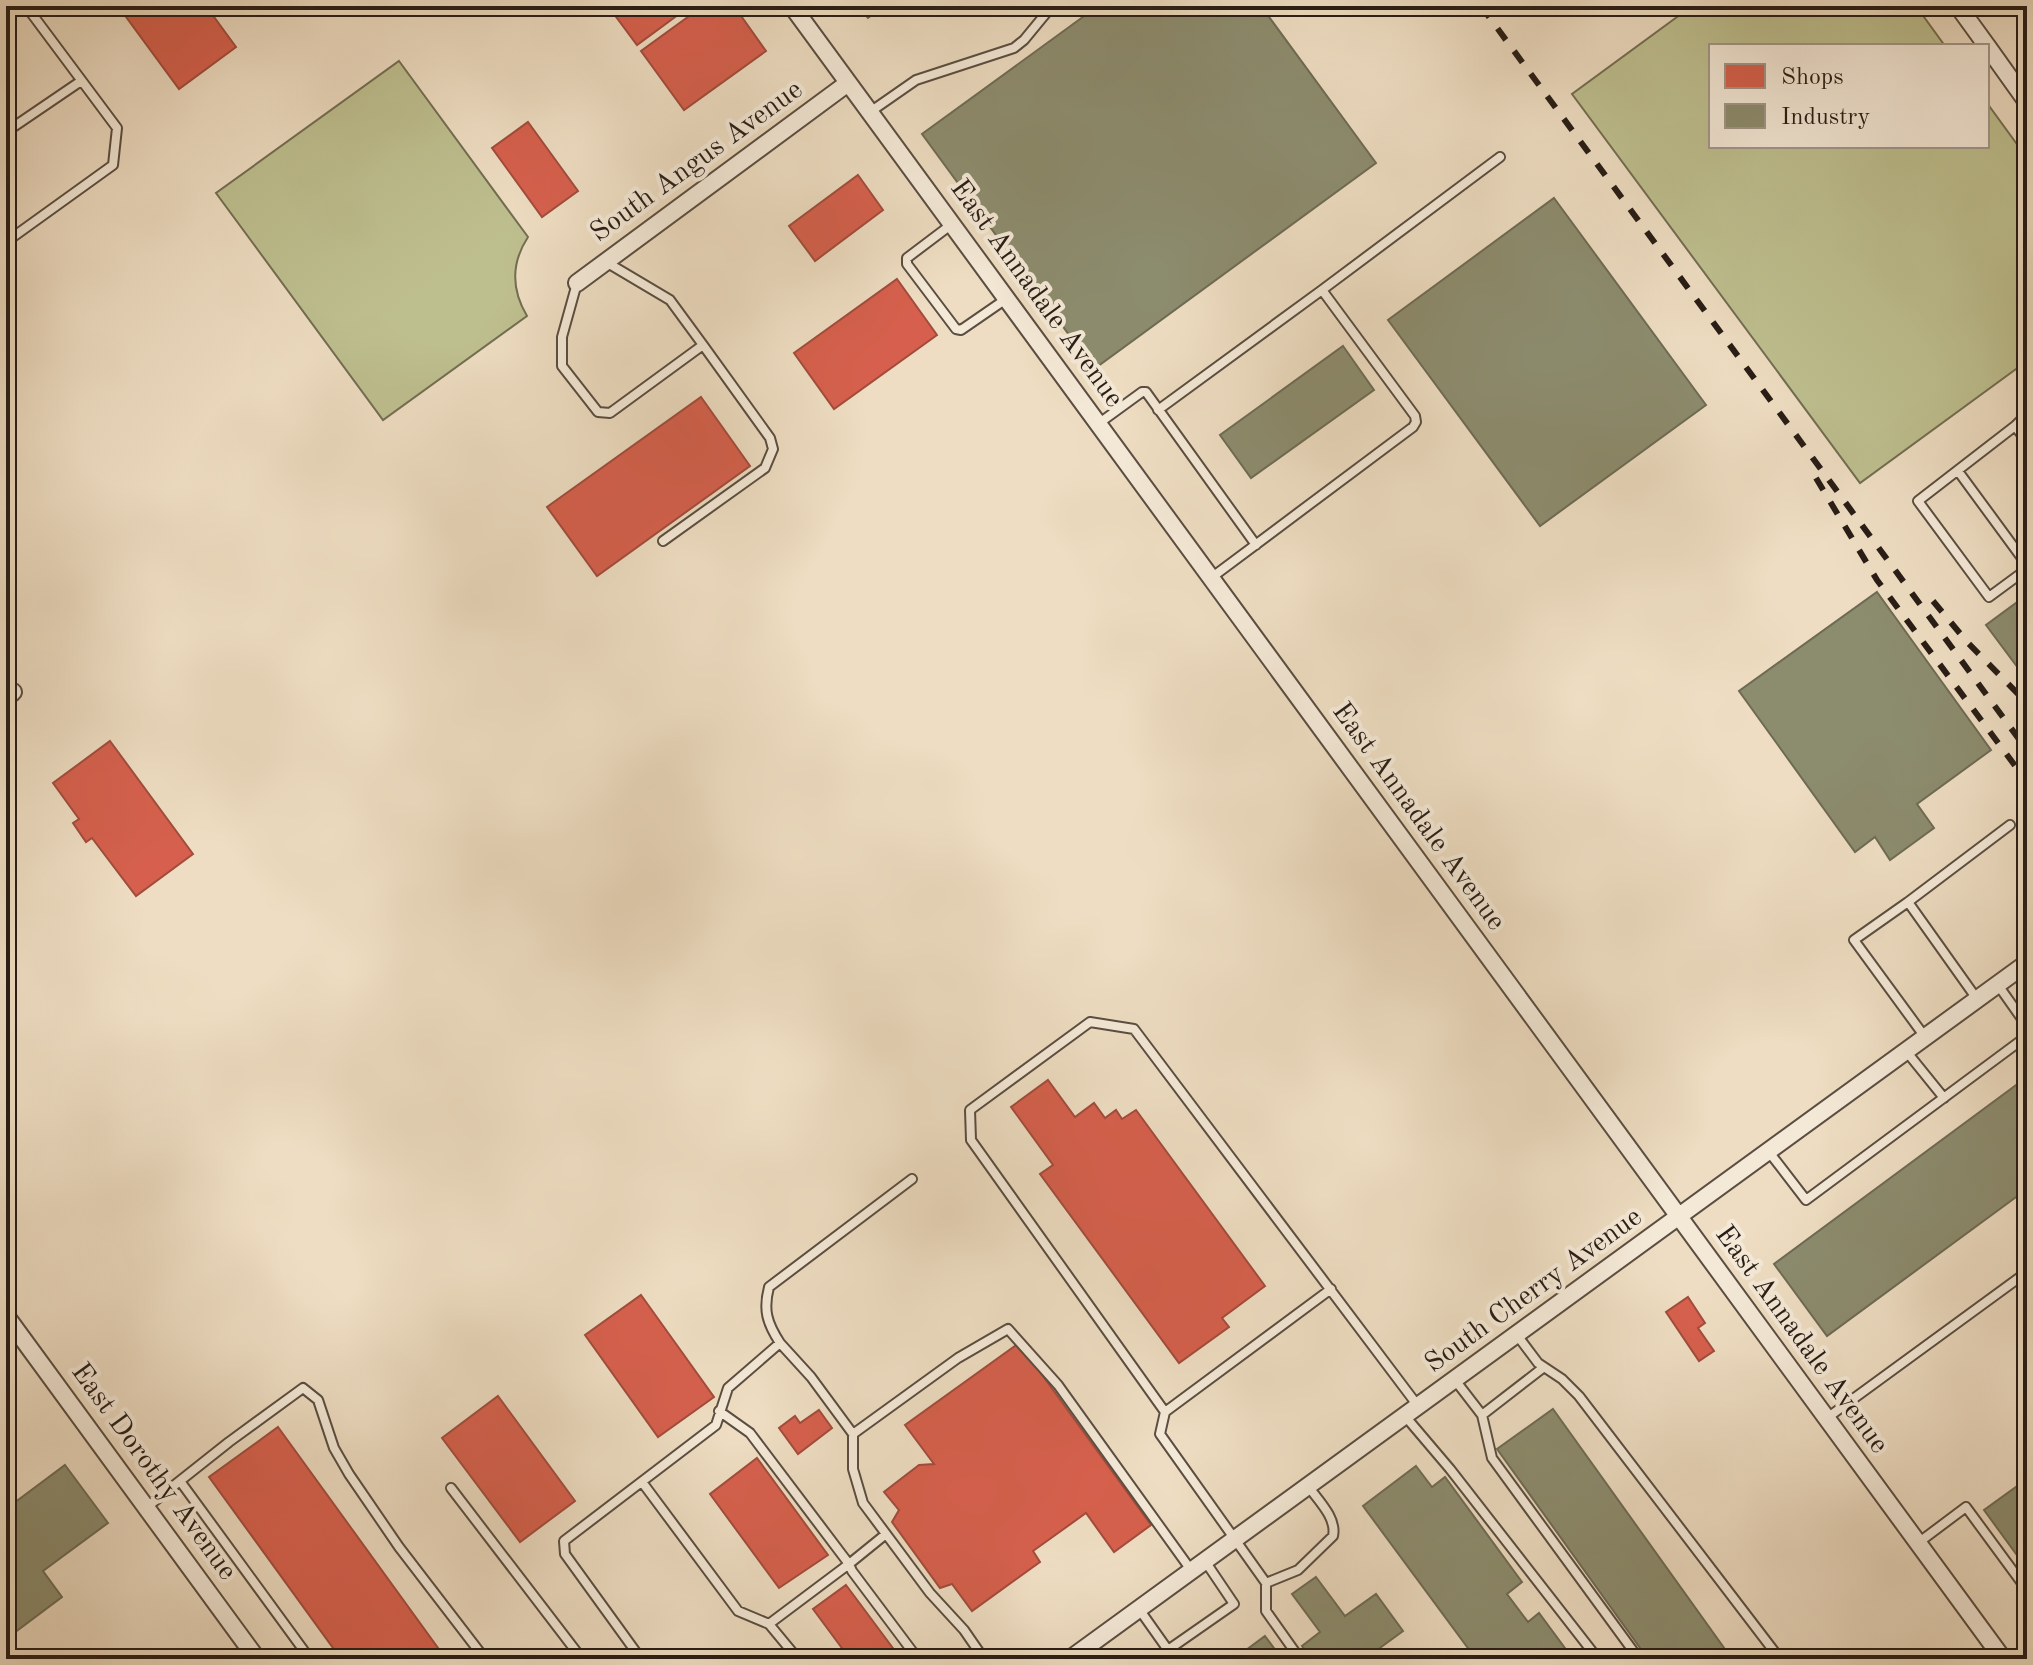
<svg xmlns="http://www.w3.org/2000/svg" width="2033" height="1665" font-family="'Old Standard TT',serif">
  <rect width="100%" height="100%" fill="#eeddc2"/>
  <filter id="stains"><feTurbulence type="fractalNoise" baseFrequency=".0025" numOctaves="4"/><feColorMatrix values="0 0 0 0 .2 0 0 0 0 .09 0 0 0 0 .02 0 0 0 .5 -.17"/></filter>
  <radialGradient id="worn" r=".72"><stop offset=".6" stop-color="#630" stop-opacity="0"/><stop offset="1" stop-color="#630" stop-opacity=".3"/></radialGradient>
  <path fill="#bebf8f" stroke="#736e52" stroke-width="2" d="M1692,6H1916L1945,46H1711V146H1987V103L2027,158V361L1860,483L1572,94Z
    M399,61L528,237C511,263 511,289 527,316L383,420L216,193Z"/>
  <path fill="#d6604d" stroke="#a24c3c" stroke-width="2" d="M118,6H206L236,47L179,89Z
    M608,6H690L637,45Z
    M703,6H734L766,51L684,110L641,51Z
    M528,122L578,191L542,217L492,148Z
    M858,175L883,210L815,261L789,226Z
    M897,279L937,335L834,409L794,353Z
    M701,397L750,466L597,576L547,507Z
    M110,741L193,854L136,896L92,838L86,842L73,823L79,819L53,783Z
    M1048,1080L1075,1117L1094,1103L1105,1118L1116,1110L1122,1119L1136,1110L1265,1286L1222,1318L1229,1327L1179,1363L1040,1174L1053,1165L1011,1107Z
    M641,1295L714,1397L658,1437L585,1335Z
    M1688,1297L1705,1323L1698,1328L1714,1351L1699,1361L1666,1312Z
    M1019,1343L1151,1525L1114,1552L1086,1513L1033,1551L1040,1562L972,1611L952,1584L940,1588L892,1522L899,1510L884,1492L919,1465L934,1464L905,1425Z
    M498,1396L575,1501L520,1542L442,1438Z
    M819,1410L832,1428L798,1454L779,1428L795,1416L800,1423Z
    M278,1427L446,1659H341L209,1477Z
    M757,1458L828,1555L779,1588L710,1494Z
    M846,1585L901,1659H850L813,1609Z"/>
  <path fill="#8c8c6e" stroke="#6e6b54" stroke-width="2" d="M858,6H884L868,18Z
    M1098,6H1261L1376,163L1094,369L922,134Z
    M1554,198L1706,405L1540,526L1388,320Z
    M1343,346L1374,390L1251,478L1220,435Z
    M1877,592L1991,750L1917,804L1934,828L1890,860L1875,837L1855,852L1739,691Z
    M2016,603L2027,617V680L1986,625Z
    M2027,1077V1189L1827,1336L1774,1264Z
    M1553,1409L1732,1659H1648L1497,1449Z
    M65,1465L108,1523L43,1571L62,1597L6,1639V1509Z
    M1416,1466L1432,1487L1445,1477L1522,1582L1507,1594L1528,1622L1539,1613L1573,1659H1476L1363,1506Z
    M2027,1479V1569L1984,1510Z
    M1316,1577L1345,1616L1376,1594L1403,1631L1373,1653L1377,1659H1311L1302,1646L1320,1632L1292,1594Z
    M1265,1636L1282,1659H1234Z"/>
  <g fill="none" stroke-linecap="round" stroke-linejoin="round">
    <defs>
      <path id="lane" d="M870,112L916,80L1014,48L1024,40L1052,6
        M6,132L81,81
        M952,224L907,258V264L956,329L961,330L1006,299
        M6,242L113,165L117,128L26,6
        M577,283L562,337V366L598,412L610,413L703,345L670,300L606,262
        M1158,410L1322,290
        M2027,414L2015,426L1918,501L1989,597L2027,569
        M1098,424L1142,392H1146L1256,545
        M2015,426L2027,442
        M1958,471L2027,565
        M663,541L765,468L773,449L770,438L703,345
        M1211,578L1413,427L1416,422L1415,416L1322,290L1500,157
        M1908,902L1854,940L1925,1037
        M1998,985L2027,1026
        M1977,999L1908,902L2010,825
        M1906,1051L1944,1098
        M1769,1152L1806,1200L2027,1036
        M1517,1335L1538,1363L1562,1379L1579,1396L1780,1659
        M780,1343L811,1377L853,1434V1469L863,1503L930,1593L964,1630L984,1659
        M1455,1380L1482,1415L1492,1458L1639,1659
        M719,1411L750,1433L849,1564L769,1624
        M1165,1412L1331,1289
        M1482,1415L1544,1367
        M1405,1416L1450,1469L1598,1659
        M1827,1418L2027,1272
        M853,1434L958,1358L1008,1329L1058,1385L1191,1570
        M180,1481L310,1659
        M642,1482L738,1611L769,1624L798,1659
        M1308,1486C1318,1500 1337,1518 1333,1536L1298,1570L1266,1583L1160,1434L1165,1412L971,1140L970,1110L1090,1022L1134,1029L1418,1406
        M451,1488L582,1659
        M147,1507L229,1442L303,1388L318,1400L334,1448L349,1474L399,1547L485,1659
        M886,1534L849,1564L852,1571L918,1659
        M1918,1543L1966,1507L2027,1590
        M1266,1583V1611L1300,1659
        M1139,1609L1168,1650L1164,1659
        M1168,1650L1234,1604L1205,1561
        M641,1659L565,1554L564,1541L716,1425L728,1388L780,1343C767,1323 763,1310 769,1287L912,1179"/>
      <path id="street" d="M792,6L2003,1659
        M1958,6L1987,46
        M1987,46L2027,102
        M577,283L848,83
        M6,697L13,692
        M6,1316L257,1659
        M1070,1659L2027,963"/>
    </defs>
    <use href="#lane" stroke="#5a4d41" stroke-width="12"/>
    <use href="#street" stroke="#5a4d41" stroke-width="20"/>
    <use href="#lane" stroke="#f4e9d7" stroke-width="8"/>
    <use href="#street" stroke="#f4e9d7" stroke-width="16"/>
    <path stroke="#281d16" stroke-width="6" stroke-dasharray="14 14" stroke-linecap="butt" d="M1481,6L2027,750
      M1816,478L1877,580L2019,771
      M1933,601L1968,643L2027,703"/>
  </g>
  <g text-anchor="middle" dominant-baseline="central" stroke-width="8" stroke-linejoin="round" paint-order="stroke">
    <g font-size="28" fill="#281d16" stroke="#f4e9d7">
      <text transform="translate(697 162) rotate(-36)">South Angus Avenue</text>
      <text transform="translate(1036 294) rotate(54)">East Annadale Avenue</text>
      <text transform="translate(1418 817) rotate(54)">East Annadale Avenue</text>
      <text transform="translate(1534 1291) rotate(-36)">South Cherry Avenue</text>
      <text transform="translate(1801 1340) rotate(54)">East Annadale Avenue</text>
      <text transform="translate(153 1472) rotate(54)">East Dorothy Avenue</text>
    </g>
  </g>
  <rect width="2033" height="1665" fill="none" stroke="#eeddc2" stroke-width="32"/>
  <rect x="8" y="8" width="2017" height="1649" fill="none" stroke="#281d16" stroke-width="4"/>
  <rect x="16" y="16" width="2001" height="1633" fill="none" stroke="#281d16" stroke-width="2"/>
  <rect x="1709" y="44" width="280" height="104" fill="#f4e9d7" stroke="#a2978a" stroke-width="2"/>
  <rect x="1725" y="64" width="40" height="24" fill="#d6604d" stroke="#a2978a" stroke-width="2"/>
  <text x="1781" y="84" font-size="24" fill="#281d16">Shops</text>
  <rect x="1725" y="104" width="40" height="24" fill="#8c8c6e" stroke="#a2978a" stroke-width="2"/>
  <text x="1781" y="124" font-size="24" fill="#281d16">Industry</text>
  <rect width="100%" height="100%" filter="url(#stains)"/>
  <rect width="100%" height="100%" fill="url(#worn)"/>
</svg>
